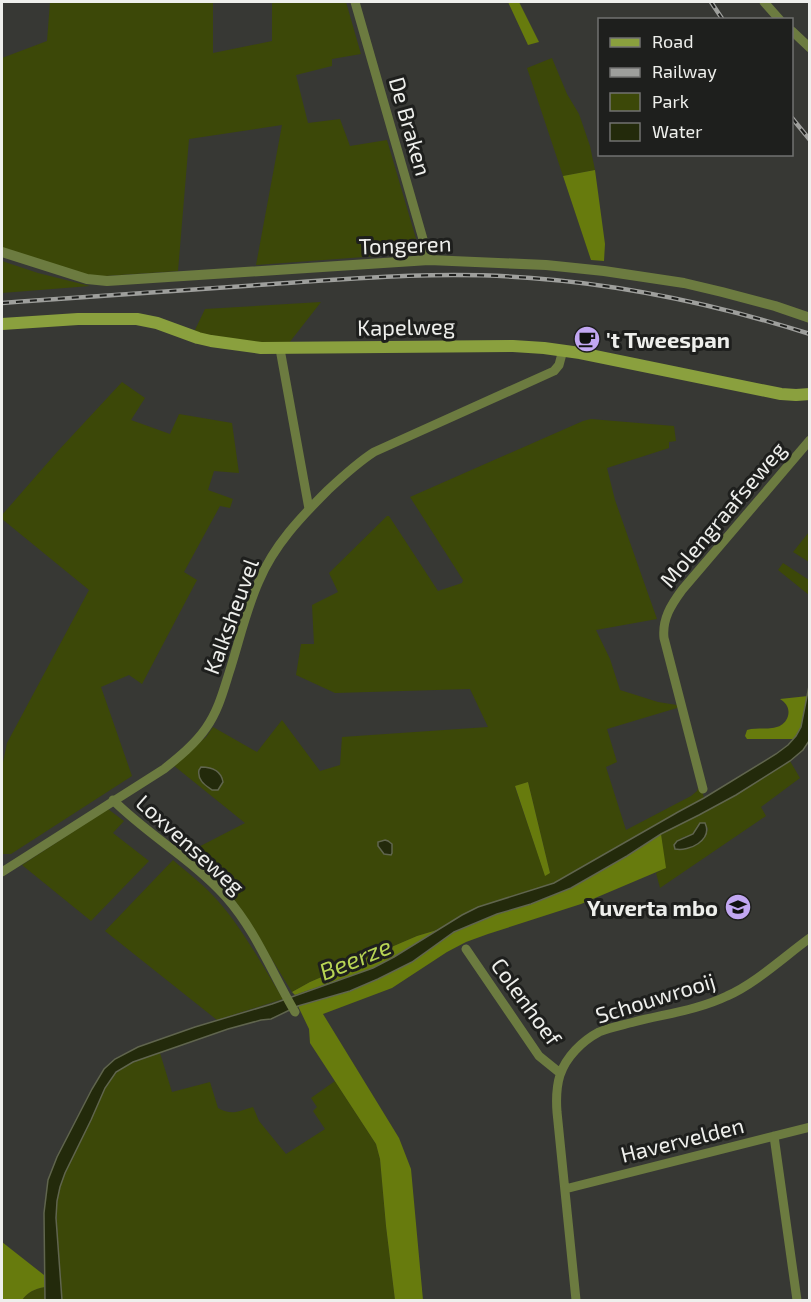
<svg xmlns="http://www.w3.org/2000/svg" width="811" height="1302" font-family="'Exo 2',sans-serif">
  <rect width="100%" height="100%" fill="#373834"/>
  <path fill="#3c4808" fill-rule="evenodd" d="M50,2H213V53L272,41V2H346L361,54L332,59V66L296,75L308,123L340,119L350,146L387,140L419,249L418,253L256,265L282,125L189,139L178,271L91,277L2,249V58L47,41Z
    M552,58L567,94L579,114L590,146L595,170L563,176L527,68Z
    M2,261L38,273L90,286L2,293Z
    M321,302L289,343H255L194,332L205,309Z
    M122,382L145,398L131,420L170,434L179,414L232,423L239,473L214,471L208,490L233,499L230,508L220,506L184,572L197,580L142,684L129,675L101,687L132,776L11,854H2V767L7,743L89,590L2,519V515L57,452Z
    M591,419L674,426L676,441L669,442V448L607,468L615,500L657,619L596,630L610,659L620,690L658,702L677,705V708L607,729L617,762L606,767L626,830L691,796L697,791L700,783L704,798L678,812L554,883L478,907L462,915L437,930L417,936L310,982L292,992L241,909L230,894L217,881L185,854L245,823L173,765L206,737L213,727L257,752L282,720L320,771L340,765L342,737L488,727L470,689L335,693L296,675L301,644H314L312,605L338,592L329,573L387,516H389L438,591L462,583L463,580L410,497L583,421ZM528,782L550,873L545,875L515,787Z
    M809,532V562L793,552Z
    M783,563L809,580V595L778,570Z
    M790,761L800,778L761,807L766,816L660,888L656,873L665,868L661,834C706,812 748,788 790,761ZM698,825L708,828L707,832L700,842L681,838L693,834Z
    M108,809L124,821L113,833L149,861L91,921L22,865Z
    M173,860C188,873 205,886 218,901C243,929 263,967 283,999L217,1020L105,931Z
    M160,1053L172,1092L210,1082L218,1108C232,1116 239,1111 253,1107L259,1121L286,1154L325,1129L313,1111L317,1107L311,1098L335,1081L376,1144L380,1159L386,1226L395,1300H62L56,1209L60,1187L65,1173L108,1082C122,1064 138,1060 160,1053Z
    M45,1287V1300H22C28,1292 34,1289 45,1287Z"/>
  <path fill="#677b0d" d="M508,2H519L539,42L528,45Z
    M595,170L605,244L604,261L591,260L563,176Z
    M808,696L801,727L794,739H747L745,736L747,730C761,726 782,734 788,716C790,708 786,703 780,699Z
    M528,782L550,873L545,876L515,786Z
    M661,834L666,868L581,904L488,934L466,942L447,952L392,988L323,1014L399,1138L411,1169L423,1300H395L386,1226L380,1159L376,1144L310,1043L309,1029L298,1006L350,991L378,979L412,962L454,932L497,914L531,904L554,895L627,856Z
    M437,930L394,957L373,968L295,995L292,992L310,982L417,936Z
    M2,1242L44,1275L45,1287C34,1289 28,1292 22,1300H2Z"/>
  <path fill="#232a0b" stroke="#60654e" stroke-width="1.5" d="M809,686V741L803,750L790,761L736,795L699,815L661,834L627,856L571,888L531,904L497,914L454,932L412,962L378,979L350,991L298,1006L271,1019L261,1020L228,1029L133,1062L116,1072L105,1088L91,1120L65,1173L60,1187L57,1201L56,1218L62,1300H45L44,1213L48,1180L57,1157L92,1089L104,1069L115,1059L138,1047L195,1027L272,1004L373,968L394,957L462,915L478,907L554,883L678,812L704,798L776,754L788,745L796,736L801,727Z
    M201,767C212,767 221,770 223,782L218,790H212C205,785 197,780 199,770Z
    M700,823H705C713,840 689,852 675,849L674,845L677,841L693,834Z
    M385,840L388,841L392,844V853L391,855L384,854L378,846V842Z"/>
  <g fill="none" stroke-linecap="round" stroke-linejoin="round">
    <path stroke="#6c7b40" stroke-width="9" d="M355,2L429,260
      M764,2L780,20
      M792,31L810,48
      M280,349L309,509
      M703,789L664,638C662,619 671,605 682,590L810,440
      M113,800C148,835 193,860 226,897C256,931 272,973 295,1012
      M2,872L164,769C179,757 195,744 206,728C218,711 223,692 229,673C239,642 246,610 259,581C274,545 301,517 328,490C343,476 357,463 374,452L554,371L559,365L563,350
      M466,949L539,1056L560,1073
      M774,1136L797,1300
      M565,1189L810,1127
      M576,1300L557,1112C556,1099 556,1088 560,1075C566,1057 582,1041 599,1032C610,1027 623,1025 634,1022C665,1014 698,1010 727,996C755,984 785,956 810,938"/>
    <path stroke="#6c7b40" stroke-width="10" d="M2,252L87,279L107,281L429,260L546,265L604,271L684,283L722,292L775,306L810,318"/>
    <path stroke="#8aa03e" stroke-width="12" d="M2,324L78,319H137L157,323L198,338L211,341L261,348L513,346L544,348L580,353L781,394L796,395L810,394"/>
    <defs>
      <path id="rail" d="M711,2L723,20
        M792,118L810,140
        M2,303C92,296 182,290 273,284C358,278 445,271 531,278C626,285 718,305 810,334"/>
    </defs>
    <use href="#rail" stroke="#9e9f9c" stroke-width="4.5"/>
    <use href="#rail" stroke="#1e1f1d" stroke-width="2" stroke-dasharray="7" stroke-linecap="butt"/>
  </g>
  <defs>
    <symbol id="cafe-disc" viewBox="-11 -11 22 22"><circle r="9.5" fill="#c2a7f2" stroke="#1e1f1d"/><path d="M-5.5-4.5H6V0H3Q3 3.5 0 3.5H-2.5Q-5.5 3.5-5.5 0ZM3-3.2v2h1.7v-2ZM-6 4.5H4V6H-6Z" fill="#111"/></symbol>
    <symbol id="university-disc" viewBox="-11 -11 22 22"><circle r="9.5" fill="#c2a7f2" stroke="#1e1f1d"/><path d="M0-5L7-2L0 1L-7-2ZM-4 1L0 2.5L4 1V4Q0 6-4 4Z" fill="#111"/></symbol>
  </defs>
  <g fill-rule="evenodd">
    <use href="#cafe-disc" x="572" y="324" width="30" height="30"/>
    <use href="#university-disc" x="723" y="892" width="30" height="30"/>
  </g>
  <g text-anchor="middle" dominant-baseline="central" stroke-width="6" stroke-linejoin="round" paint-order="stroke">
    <g font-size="22" fill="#eeefec" stroke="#1e1f1d">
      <text transform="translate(411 126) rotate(74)">De Braken</text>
      <text transform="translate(405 244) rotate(-2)">Tongeren</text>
      <text transform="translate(406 326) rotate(-1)">Kapelweg</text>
      <text transform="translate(722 514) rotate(-50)">Molengraafseweg</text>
      <text transform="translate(230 616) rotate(-70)">Kalksheuvel</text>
      <text transform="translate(191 844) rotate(42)">Loxvenseweg</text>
      <text transform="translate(655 997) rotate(-17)">Schouwrooij</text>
      <text transform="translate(527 1001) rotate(54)">Colenhoef</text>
      <text transform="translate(682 1139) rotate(-14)">Havervelden</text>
    </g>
    <g font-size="22" font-weight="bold" fill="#eeefec" stroke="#1e1f1d" text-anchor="start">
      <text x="606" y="339">'t Tweespan</text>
      <text x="718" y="907" text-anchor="end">Yuverta mbo</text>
    </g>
    <g font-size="24" font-style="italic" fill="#b7d454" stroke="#1e1f1d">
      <text transform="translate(355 958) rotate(-22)">Beerze</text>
    </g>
  </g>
  <rect width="811" height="1302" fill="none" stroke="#eeefec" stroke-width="6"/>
  <rect x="598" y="18" width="195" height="138" fill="#1e1f1d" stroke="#717270" stroke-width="1.5"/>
  <rect x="610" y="38" width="30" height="9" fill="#8aa03e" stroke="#717270" stroke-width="1.5"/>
  <text x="652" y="48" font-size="18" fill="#eeefec">Road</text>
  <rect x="610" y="68" width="30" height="9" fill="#9e9f9c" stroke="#717270" stroke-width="1.5"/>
  <text x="652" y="78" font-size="18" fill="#eeefec">Railway</text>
  <rect x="610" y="93" width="30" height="18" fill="#3c4808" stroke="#717270" stroke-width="1.5"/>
  <text x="652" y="108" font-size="18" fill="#eeefec">Park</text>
  <rect x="610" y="123" width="30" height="18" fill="#232a0b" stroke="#717270" stroke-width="1.5"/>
  <text x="652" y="138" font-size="18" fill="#eeefec">Water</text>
</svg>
